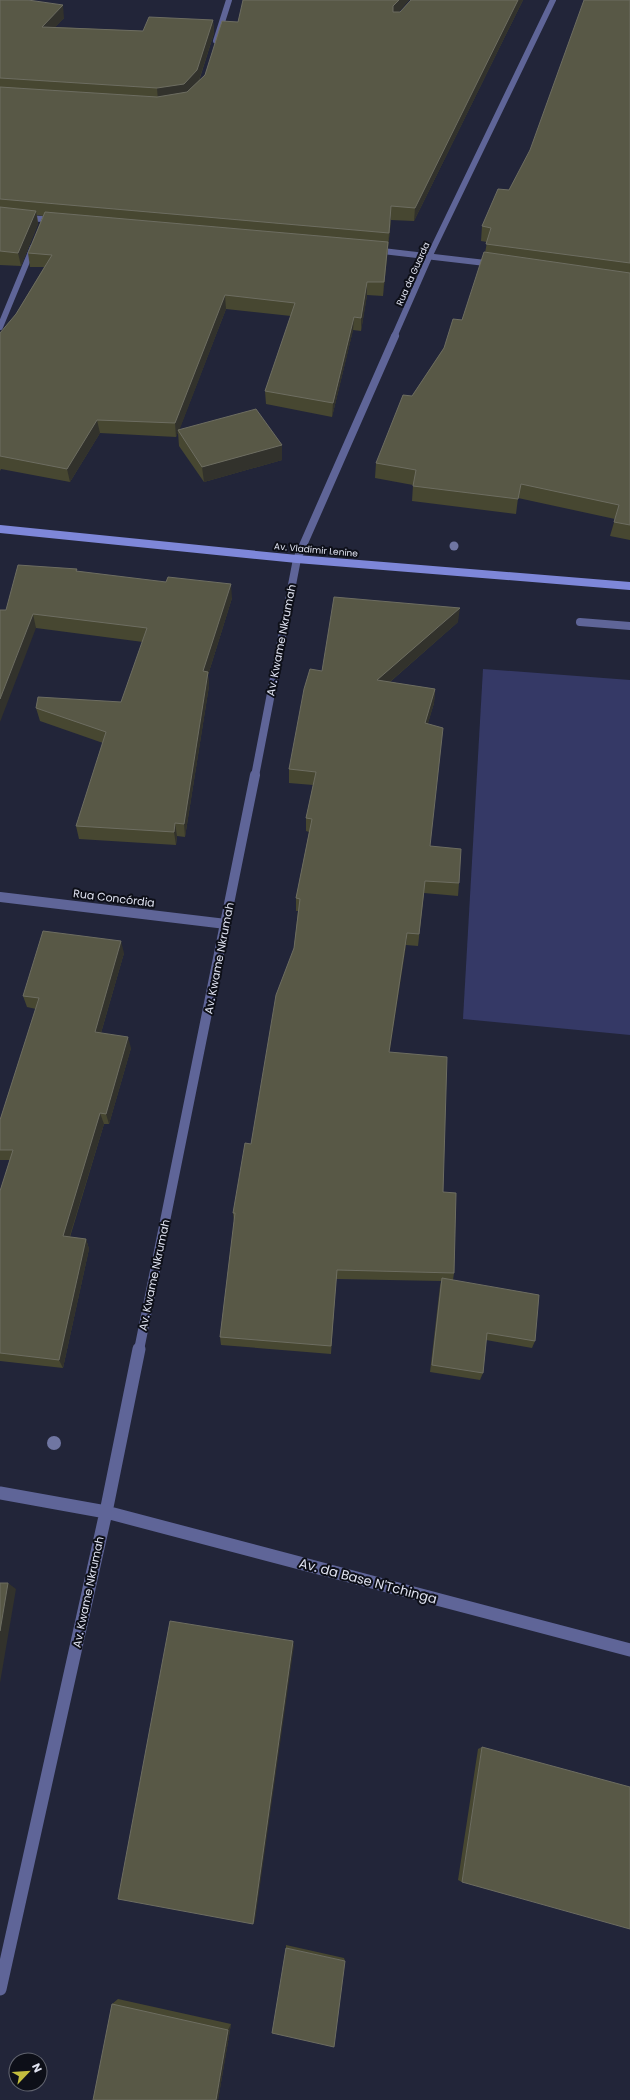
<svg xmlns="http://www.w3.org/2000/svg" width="630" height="2100" font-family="Poppins,sans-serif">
  <rect width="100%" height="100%" fill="#222539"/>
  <path fill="#353966" d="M483,669L630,680V1035L463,1019Z"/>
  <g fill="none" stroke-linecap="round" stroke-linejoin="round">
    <path stroke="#5f6598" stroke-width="6" d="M0,327L33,247"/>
    <path stroke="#5f6598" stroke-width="8" d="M580,622L630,626"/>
    <path stroke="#5f6598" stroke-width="6" d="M216,41L229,0
      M0,216L56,220
      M374,250L494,264
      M394,337L430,255L553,0"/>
    <path stroke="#5f6598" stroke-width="8" d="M255,776L297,559L395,336"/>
    <path stroke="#5f6598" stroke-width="10" d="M0,897L226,924
      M139,1350L255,775"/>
    <path stroke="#5f6598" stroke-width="13" d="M0,1493L106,1512L630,1650
      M0,1989L106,1512L139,1349"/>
    <path stroke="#7e87d9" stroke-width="8" d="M0,529L297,559L630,586"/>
  </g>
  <g fill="#7076a2">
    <circle cx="454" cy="546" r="4.5"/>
    <circle cx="54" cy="1443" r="7"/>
  </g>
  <path fill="#474731" d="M0,0L64,18L55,27L143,31L213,20L214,33L199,81L205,75L238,22L409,0L398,12H400L411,0H523L414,221L391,220L383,296L367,295L361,331L353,330L332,417L266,404L265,391L291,316L226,309L179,430L282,460L204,482L179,446L178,432L176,437L100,433L70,482L1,469L0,471V333L16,314L44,267H30L28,253L43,216L37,215L38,224L21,266L0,265Z
    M630,0V540L610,536L615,519L518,498L516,514L412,501L413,485L375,478L376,463L412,396L462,320L485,253L487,242L481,241L482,226L509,190Z
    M77,569V571L232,598L208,675L209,686L185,837L177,836L176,845L79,839L76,826L103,743L40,721L36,708L121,702L143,642L36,628L6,610Z
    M458,622L390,682L435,689L434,703L428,723L430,846L459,883L458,896L424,893L418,946L406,945L389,1053L443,1192L454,1273L453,1280L535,1341L532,1348L486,1340L483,1373L480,1380L430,1372L440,1286L441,1281L336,1279L331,1354L221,1345L220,1337L234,1222L233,1213L251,1144L294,948L298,911H296V898L309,832L306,831V818L313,785L289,783V769L322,671Z
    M124,953L101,1033L131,1048L109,1124H104L70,1237L86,1239L89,1249L63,1368L0,1361V1191L10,1160H0V1120L36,1009L27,1007L23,996Z
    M482,1747L462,1882L458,1880L478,1749Z
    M286,1945L344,1958L345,1961L286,1948Z
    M118,1999L231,2024L218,2100L112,2004Z"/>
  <path fill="#32322c" d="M399,0H409L393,19V6Z
    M518,0H523L414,221L415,208Z
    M63,5L64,18L44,39L42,27Z
    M213,20L214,33L198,83L185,97L158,101L157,88Z
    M391,206V220L388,247L389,233Z
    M36,211L38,224L21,266L18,253Z
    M388,242L387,256L383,296L384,282Z
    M367,282V295L361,331V318Z
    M225,295L226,309L179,431L178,430V432L176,437L175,423Z
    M354,317L353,330L332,417L333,403Z
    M97,420L100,433L70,482L67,469Z
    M282,445V460L204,482L202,467Z
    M231,584L232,598L208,675L209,686L185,837L184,824L203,671Z
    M460,608L458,622L376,694L377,680Z
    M33,614L36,628L0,722V699Z
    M435,689L434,703L424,736L425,723Z
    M175,823L177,836L176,845L174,832Z
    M407,933L406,945L388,1064L389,1052Z
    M121,941L124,953L98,1043L95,1032Z
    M128,1037L131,1048L109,1124L106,1114Z
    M100,1113L104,1124L67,1245L63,1236Z
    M86,1239L89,1249L63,1368L59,1360Z
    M8,1583L16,1589L0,1683V1631Z
    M293,1641L294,1646L255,1921L253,1924Z
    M231,2024L218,2100H216L228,2030Z"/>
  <path fill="#585846" stroke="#6d6d61" d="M0,0H28L63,5L42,27L143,31L149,17L213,20L197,70L184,84L157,88L0,78Z
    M243,0H399L393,6V12H400L411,0H518L415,208L391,206L389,233L0,199V87L157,97L187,92L205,75L222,21L238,22Z
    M584,0H630V263L486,244L491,228L482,226L498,189L509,190L530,150Z
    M0,207L36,211L18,253L0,251Z
    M45,212L388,242L384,282H367L361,318L354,317L333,403L265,391L295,303L225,295L175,423L97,420L67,469L0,456V333L16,314L52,255L28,253Z
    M484,252L630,273V525L614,522L619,505L521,484L518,499L413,486L416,470L376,463L403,395L412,396L444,348L453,319L462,320Z
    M256,409L282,445L202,467L178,430Z
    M18,565L77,569L76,571L166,582L168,577L231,584L203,671L208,672L184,824L175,823L174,832L76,826L106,732L36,708L38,697L121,702L147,628L33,614L0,699V610H6Z
    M334,597L460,608L377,680L435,689L425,723L443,728L430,846L461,849L459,883L425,881L419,934L407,933L389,1052L447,1057L443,1192L456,1193L454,1273L337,1270L331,1346L220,1337L235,1213H233L245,1143L251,1144L276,995L294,948L300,899L296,898L312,819L306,818L316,772L289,769L304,689L310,669L322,671Z
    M43,931L121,941L95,1032L128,1037L106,1114L100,1113L63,1236L86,1239L59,1360L0,1353V1191L13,1150H0V1120L39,998L23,996Z
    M442,1278L539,1295L535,1341L487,1333L483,1373L432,1365Z
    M0,1583H8L0,1631Z
    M170,1621L293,1641L253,1924L118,1899Z
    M482,1747L630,1787V1929L462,1882Z
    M286,1948L345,1961L334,2047L272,2033Z
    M112,2004L228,2030L216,2100H93Z"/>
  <g text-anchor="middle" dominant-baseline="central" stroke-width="4" stroke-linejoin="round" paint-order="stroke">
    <g font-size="9" fill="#e0e3f1" stroke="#0d0f18">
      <text transform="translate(413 274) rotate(-66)">Rua da Guarda</text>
      <text transform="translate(316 550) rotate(5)">Av. Vladimir Lenine</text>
    </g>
    <g font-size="11" fill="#e0e3f1" stroke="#0d0f18">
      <text transform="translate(281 640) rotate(-79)">Av. Kwame Nkrumah</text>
      <text transform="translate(114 898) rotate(7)">Rua Concórdia</text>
      <text transform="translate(219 958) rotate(-79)">Av. Kwame Nkrumah</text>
      <text transform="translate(154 1275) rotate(-78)">Av. Kwame Nkrumah</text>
      <text transform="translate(88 1592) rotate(-78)">Av. Kwame Nkrumah</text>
    </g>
    <g font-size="13" fill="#e0e3f1" stroke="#0d0f18">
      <text transform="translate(368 1581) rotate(15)">Av. da Base N'Tchinga</text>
    </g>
  </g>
  <g transform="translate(28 2072) rotate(65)"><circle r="19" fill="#0d0f18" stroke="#61646f"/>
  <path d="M0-3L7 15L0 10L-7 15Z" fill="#c3bd3e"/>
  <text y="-6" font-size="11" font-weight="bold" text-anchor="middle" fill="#e0e3f1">N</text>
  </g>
</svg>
